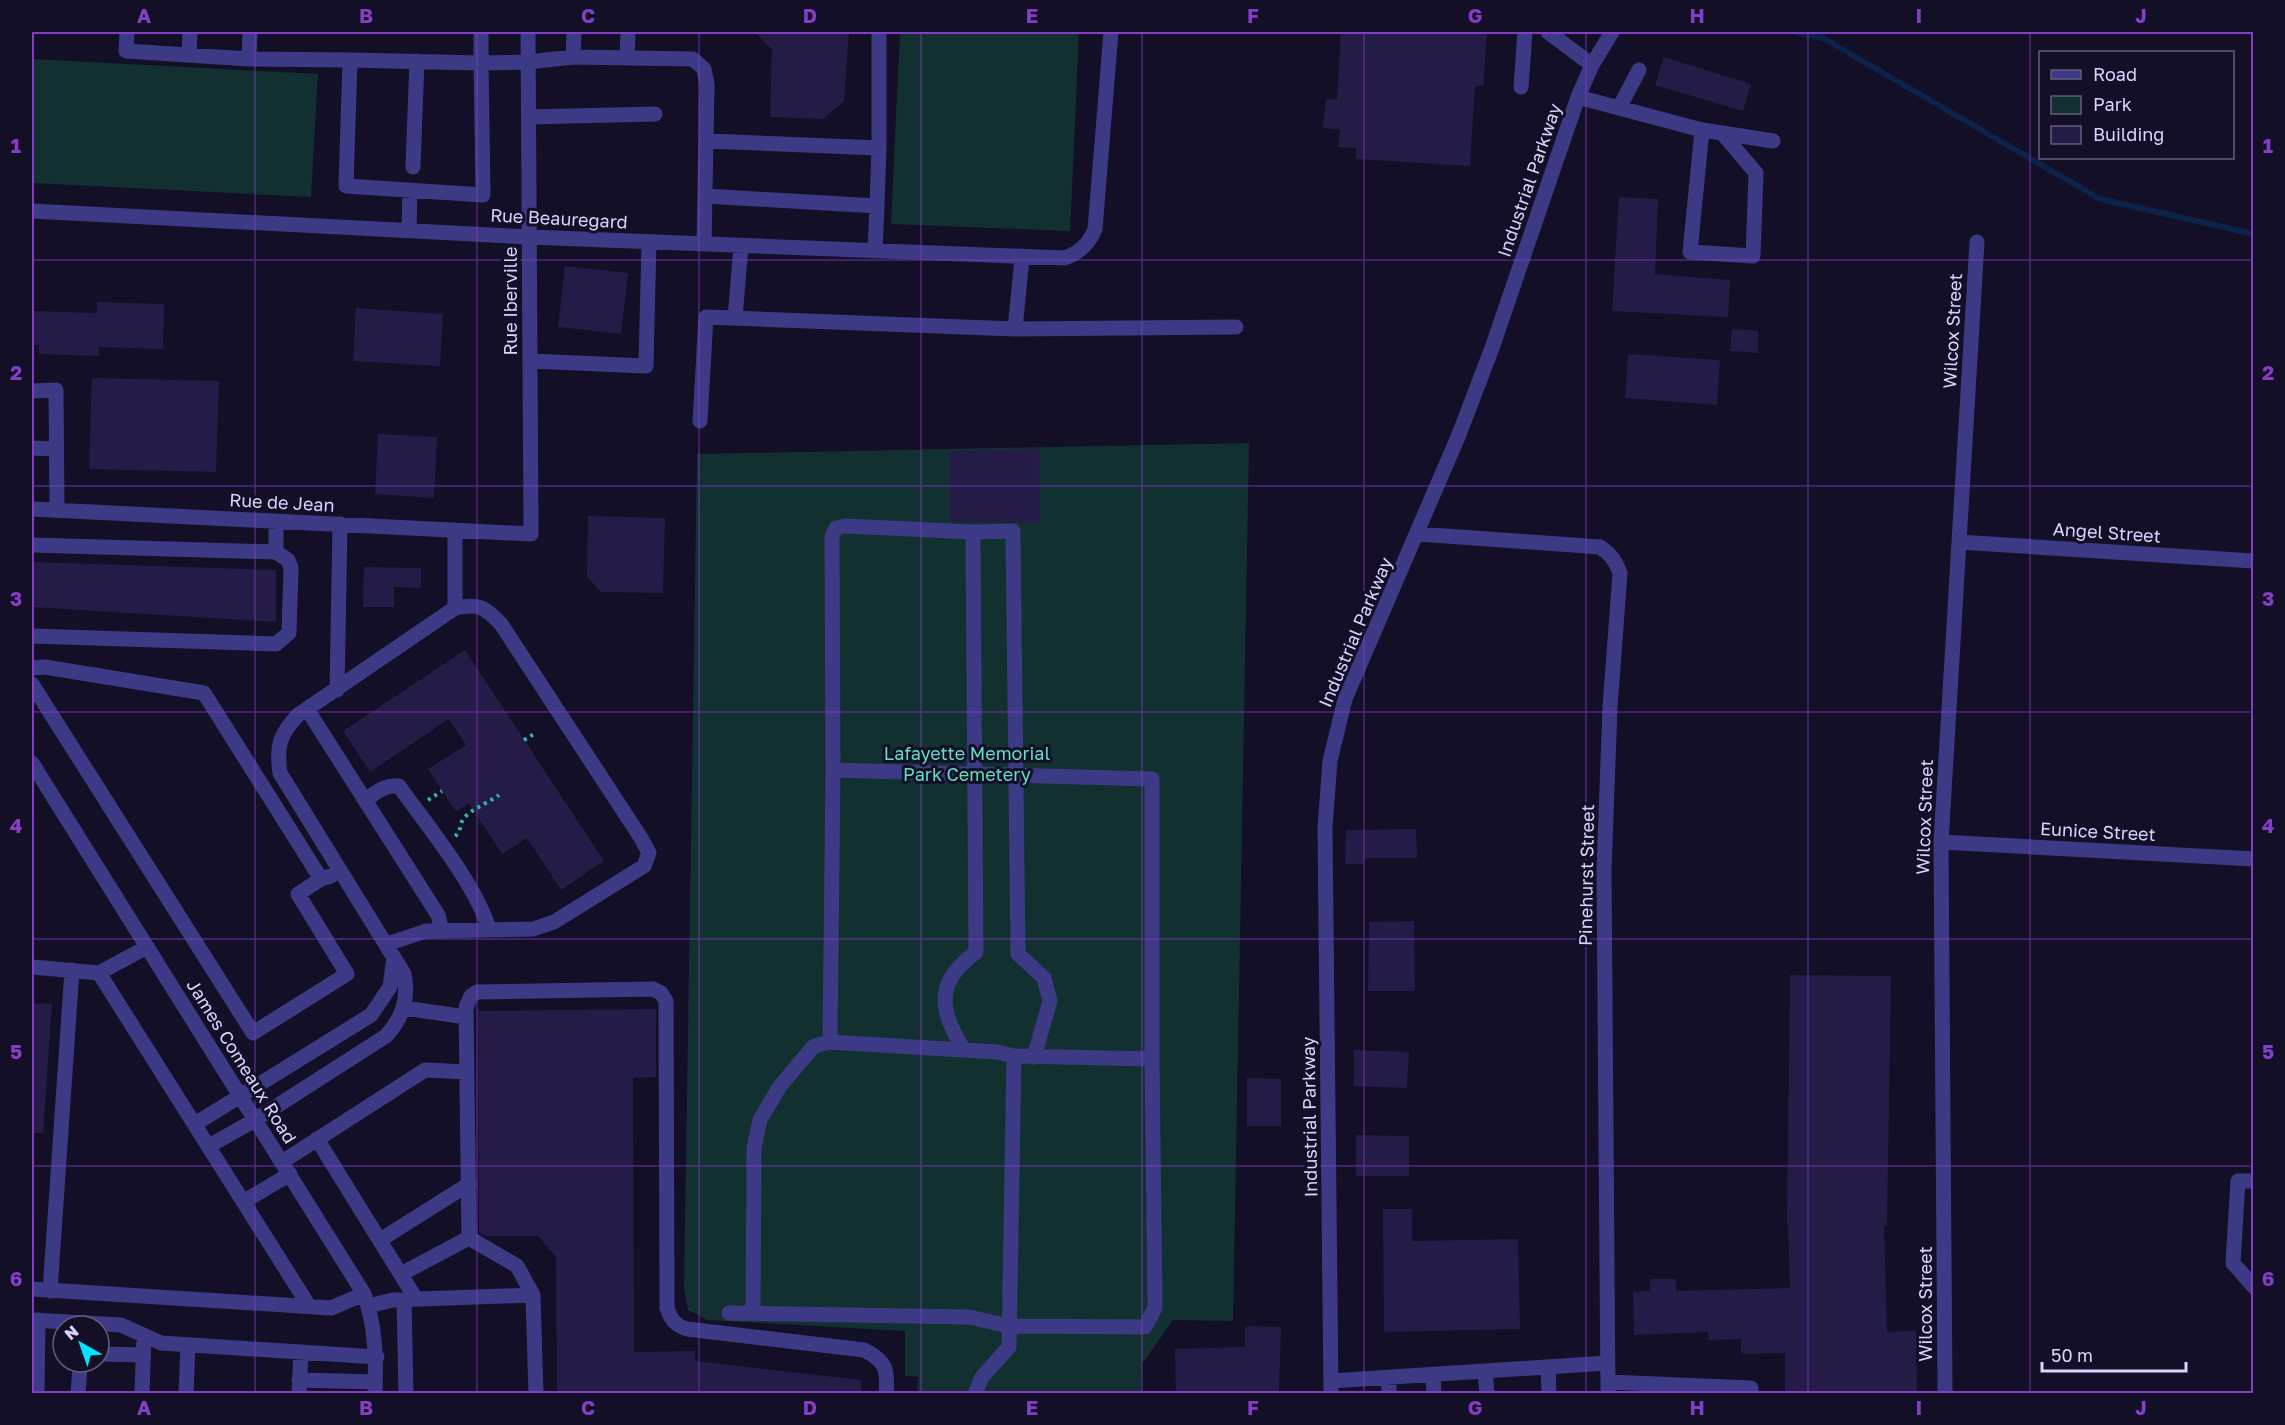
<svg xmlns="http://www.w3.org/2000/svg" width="2285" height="1425" font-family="'Golos Text',sans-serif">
  <rect width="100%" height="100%" fill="#130f26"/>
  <path fill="#12302f" d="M900,32H1079L1070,231L891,224Z
    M32,59L318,74L311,197L32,183Z
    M1249,443L1233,1321L1173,1320L1142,1364L1141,1393L917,1394L918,1377L905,1376V1331L707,1320L688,1310L684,1288L697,454Z"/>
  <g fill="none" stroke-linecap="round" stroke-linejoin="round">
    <path stroke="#0c2248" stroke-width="6" d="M1796,32L1823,38L2100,199L2254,234"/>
  </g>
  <path fill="#241b47" d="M755,32H849L844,101L824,119L770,117L772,50Z
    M1341,32H1487L1483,86H1475L1470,166L1356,159V148L1338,147L1340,130L1323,128L1326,99L1337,100Z
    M1664,57L1751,84L1743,111L1655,85Z
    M1619,197L1658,199L1655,274L1730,280L1728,317L1612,311Z
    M565,266L628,273L621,334L558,327Z
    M97,302L164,304L163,349L99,347V356L39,354V345H32V311L97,313Z
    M356,308L443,314L440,366L353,361Z
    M1732,329L1758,331V353L1730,351Z
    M1628,354L1720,360L1717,405L1625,398Z
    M92,378L219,381L216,472L89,469Z
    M378,434L437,437L434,498L375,494Z
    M1039,449L1040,523L949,521V451Z
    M588,516L665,518L663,593L601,592L587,577Z
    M32,562L276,570V622L32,607Z
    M364,567L421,568V588L394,587V607H363Z
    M465,650L604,861L561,890L527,838L502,854L469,803L456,812L428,769L466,745L449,719L370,772L343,731Z
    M1416,829L1417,858H1364V864H1345L1346,830Z
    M1414,921L1415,991H1368L1369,922Z
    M1790,975L1891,976L1887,1226H1884L1887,1332L1916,1331L1917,1394H1785V1353L1741,1354V1339L1709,1340L1708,1332L1634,1335L1633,1292L1650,1291V1279H1676V1291L1790,1288L1788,1225H1787Z
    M32,1003L52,1004L43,1133H32Z
    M656,1009V1077L633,1078L634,1352L695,1351V1361L861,1380V1394H557L556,1257L538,1236H485L479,1233L478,1011Z
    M1354,1050L1409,1052L1407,1088L1354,1086Z
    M1247,1078L1281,1079V1126H1247Z
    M1356,1135L1409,1136V1176H1356Z
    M1383,1209H1412V1241L1518,1239L1520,1329L1384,1332Z
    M1245,1326L1281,1327L1279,1394H1176L1175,1349L1245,1347Z"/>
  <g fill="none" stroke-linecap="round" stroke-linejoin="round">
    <path stroke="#2fb8b0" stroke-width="4" stroke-dasharray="3 4.5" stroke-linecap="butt" d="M524,740L534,734
      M428,800L442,791
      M455,836C462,831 459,824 464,818C473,808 488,803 499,795"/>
    <path stroke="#3d3a85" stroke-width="15" d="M127,32L126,51L249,59
      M250,32L249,59L350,60L346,186L483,195L481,63L528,62L573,57L693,59L704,69L707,84L704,244
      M1548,32L1592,65
      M189,55L190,32
      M573,57L574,32
      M627,58L628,32
      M350,60L481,63V32
      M1521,87L1525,32
      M1578,97L1702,130L1722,133L1756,173L1753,256L1690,252L1702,130
      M1619,108L1639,70
      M529,117L655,114
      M1722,133L1773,141
      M879,148V32
      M413,167L417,61
      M705,196L877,206L879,148L706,141
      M32,211L529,237L1064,258C1080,253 1089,244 1095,229L1111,32
      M409,230L410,190
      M875,251L877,206
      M735,318L741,246
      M1015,329L1236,327
      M530,361L646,366L649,242
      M32,391L56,390L57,510
      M700,421L706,317L1015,329L1022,258
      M32,448L56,449
      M32,509L531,534L528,32
      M455,530V608
      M1418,534L1600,547C1610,553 1616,561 1620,573L1610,707L1604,869L1608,1394
      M1959,542L2253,561
      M32,545L276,552
      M32,636L276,644L289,633L291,568L288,560L276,552V521
      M32,668L45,667L204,693L321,879L331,876
      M32,684L253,1033L347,974L298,894L321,879
      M337,690L340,524
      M307,709L438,915L442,931
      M32,763L364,1294C376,1327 376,1359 375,1394
      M365,800C376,793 385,784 399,786C428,827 475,883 489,929
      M1941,842L2254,859
      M32,967L99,973L147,947
      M99,973L309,1306
      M404,1008L466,1017
      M830,1042L997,1052L1014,1056L1152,1059V779L833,770
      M964,1050C949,1026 935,997 955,972C961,964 969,958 976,952L973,532
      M195,1124L371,1015L390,987L394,957
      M317,1139L416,1299
      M209,1146L255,1120L386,1036C403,1017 409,999 404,974L280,773C276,746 280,734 298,715L455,608C479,603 485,607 501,624L641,838L649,853L644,866L554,922L533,929L426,931L387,944
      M282,1162L425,1070L467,1072
      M2254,1181H2238L2233,1263L2254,1287
      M243,1202L290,1174
      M380,1240L469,1184
      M401,1274L469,1238
      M32,1289L331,1308L364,1294
      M50,1291L72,970
      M533,1295L517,1266L469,1238L466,1007L471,996L477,992L653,989L661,993L666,1001L667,1308C671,1320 675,1325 687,1329L864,1350C886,1361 888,1369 886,1394
      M404,1300L406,1394
      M368,1306L393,1300L533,1295L536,1394
      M729,1313L969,1317L1009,1326L1145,1327L1155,1308L1152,1059
      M753,1314L754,1148L760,1120L780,1086L814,1046L830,1042L833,770L832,537L836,528L846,526L973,532L1013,531L1018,954L1044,978L1050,1001L1034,1057
      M32,1320L121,1325L161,1343L377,1357
      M99,1354L143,1355
      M1548,1367L1549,1394
      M1485,1371L1487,1394
      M1433,1375L1434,1394
      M1389,1378V1394
      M299,1380L375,1382
      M1331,1381L1607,1363
      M1608,1382L1751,1388V1394
      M37,1394L38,1320
      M78,1394L80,1366L83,1362
      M142,1394L144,1335
      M186,1394L188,1345
      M299,1394L301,1352
      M975,1394L982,1377L1009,1347L1014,1056
      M1331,1394L1325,827L1330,761L1345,699L1458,437L1492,348L1578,97L1592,65L1612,32
      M1945,1394L1941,842L1977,242"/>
  </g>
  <path fill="none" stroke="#843dc5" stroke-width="1.5" stroke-opacity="0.55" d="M255,32V1394M477,32V1394M699,32V1394M921,32V1394M1142,32V1394M1364,32V1394M1586,32V1394M1808,32V1394M2030,32V1394M32,260H2254M32,486H2254M32,712H2254M32,939H2254M32,1166H2254"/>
  <g text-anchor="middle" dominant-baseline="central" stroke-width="6" stroke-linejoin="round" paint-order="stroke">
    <g font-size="18" fill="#d9d4ff" stroke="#130f26">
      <text transform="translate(1529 180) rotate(-71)">Industrial Parkway</text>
      <text transform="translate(559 218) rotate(3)">Rue Beauregard</text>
      <text transform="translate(510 301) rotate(-90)">Rue Iberville</text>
      <text transform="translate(1952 331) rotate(-87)">Wilcox Street</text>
      <text transform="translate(282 502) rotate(3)">Rue de Jean</text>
      <text transform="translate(2107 532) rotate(4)">Angel Street</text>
      <text transform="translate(1355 632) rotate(-67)">Industrial Parkway</text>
      <text transform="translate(1924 817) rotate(-88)">Wilcox Street</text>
      <text transform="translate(2098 831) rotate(3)">Eunice Street</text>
      <text transform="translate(1586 875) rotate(-89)">Pinehurst Street</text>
      <text transform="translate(242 1061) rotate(58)">James Comeaux Road</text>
      <text transform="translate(1309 1117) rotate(-91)">Industrial Parkway</text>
      <text transform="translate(1925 1304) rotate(-90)">Wilcox Street</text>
    </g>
    <g font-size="18" fill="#5fe0c0" stroke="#130f26">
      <text x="967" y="753">Lafayette Memorial<tspan x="967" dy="21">Park Cemetery</tspan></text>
    </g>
  </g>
  <rect width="2285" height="1425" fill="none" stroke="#130f26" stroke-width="66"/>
  <rect x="2039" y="51" width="195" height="108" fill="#130f26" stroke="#625e7d" stroke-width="1.5"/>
  <rect x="2051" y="70" width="30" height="9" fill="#3d3a85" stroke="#625e7d" stroke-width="1.5"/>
  <text x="2093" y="81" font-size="18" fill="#d9d4ff">Road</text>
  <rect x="2051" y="96" width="30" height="18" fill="#12302f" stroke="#625e7d" stroke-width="1.5"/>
  <text x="2093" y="111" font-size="18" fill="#d9d4ff">Park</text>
  <rect x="2051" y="126" width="30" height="18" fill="#241b47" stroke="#625e7d" stroke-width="1.5"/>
  <text x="2093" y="141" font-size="18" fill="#d9d4ff">Building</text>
  <g transform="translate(81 1344) rotate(320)"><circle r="28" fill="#130f26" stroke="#625e7d" stroke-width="1.5"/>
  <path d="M0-4.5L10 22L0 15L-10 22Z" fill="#00e5ff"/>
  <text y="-9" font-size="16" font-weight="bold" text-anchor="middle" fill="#d9d4ff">N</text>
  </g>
  <path d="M2042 1362v9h144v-9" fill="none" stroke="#d9d4ff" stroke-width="3"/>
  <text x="2051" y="1362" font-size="18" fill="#d9d4ff" stroke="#130f26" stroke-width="4.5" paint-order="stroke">50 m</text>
  <rect x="33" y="33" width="2219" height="1359" fill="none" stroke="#843dc5" stroke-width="2"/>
  <g font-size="20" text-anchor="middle" font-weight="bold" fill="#843dc5">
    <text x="144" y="23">A</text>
    <text x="366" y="23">B</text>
    <text x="588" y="23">C</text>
    <text x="810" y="23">D</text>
    <text x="1032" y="23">E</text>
    <text x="1253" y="23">F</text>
    <text x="1475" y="23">G</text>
    <text x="1697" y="23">H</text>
    <text x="1919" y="23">I</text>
    <text x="2141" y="23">J</text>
    <text x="16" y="153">1</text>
    <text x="2268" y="153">1</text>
    <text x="16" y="380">2</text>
    <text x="2268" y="380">2</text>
    <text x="16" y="606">3</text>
    <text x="2268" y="606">3</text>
    <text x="16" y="833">4</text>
    <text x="2268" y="833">4</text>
    <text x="16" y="1059">5</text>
    <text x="2268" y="1059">5</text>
    <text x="16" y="1286">6</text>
    <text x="2268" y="1286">6</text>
    <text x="144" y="1415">A</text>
    <text x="366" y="1415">B</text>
    <text x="588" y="1415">C</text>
    <text x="810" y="1415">D</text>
    <text x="1032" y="1415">E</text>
    <text x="1253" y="1415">F</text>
    <text x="1475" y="1415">G</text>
    <text x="1697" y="1415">H</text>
    <text x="1919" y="1415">I</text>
    <text x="2141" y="1415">J</text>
  </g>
</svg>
